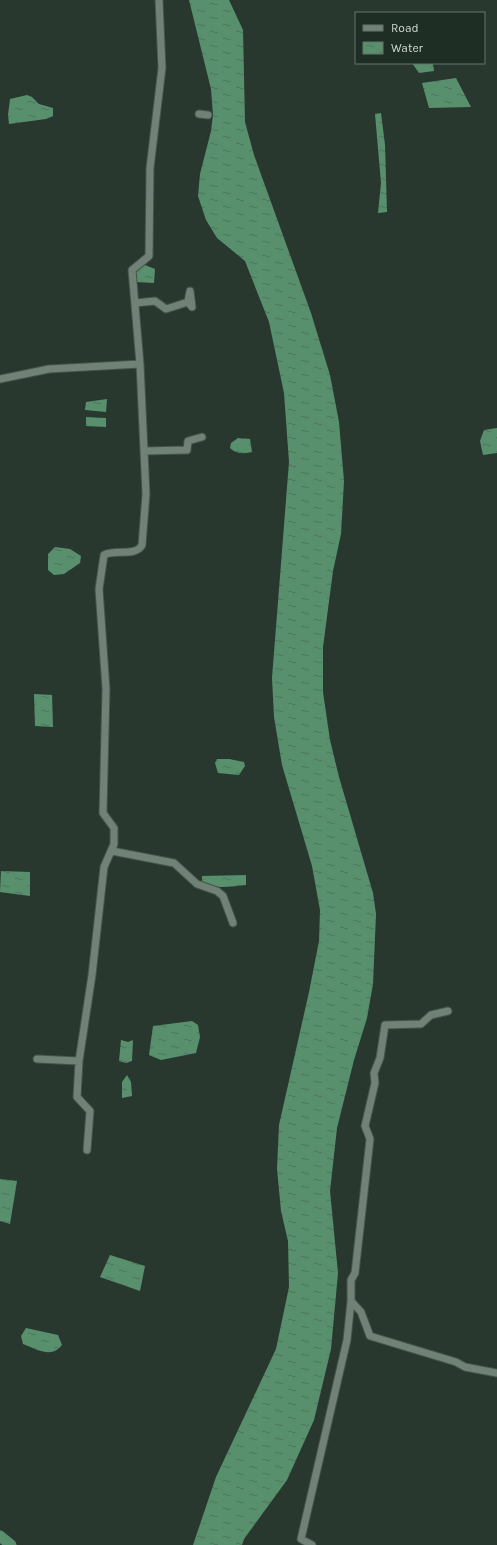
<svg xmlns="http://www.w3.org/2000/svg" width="497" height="1545" font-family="Karla,sans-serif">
  <defs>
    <pattern id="water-ripples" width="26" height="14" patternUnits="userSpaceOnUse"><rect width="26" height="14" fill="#58906d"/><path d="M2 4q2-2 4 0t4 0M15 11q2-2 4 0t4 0" fill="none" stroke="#4f745d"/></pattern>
  </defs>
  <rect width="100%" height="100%" fill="#29382e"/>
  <path fill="url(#water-ripples)" d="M189,0H229L243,30L245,122L254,155L311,313L330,375L339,422L344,481L341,534L333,571L323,647V692L330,740L339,777L373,893L376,914L373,984L367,1018L354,1060L337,1128L330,1191L338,1273L331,1349L314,1420L287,1480L244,1539L242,1545H193L216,1477L276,1349L289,1287L288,1241L281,1211L277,1169L279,1125L309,992L319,941L320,910L312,866L282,765L274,717L272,678L289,462L284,393L269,322L245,261L217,238L206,220L198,196L200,174L211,131L213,115L211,89Z
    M412,63H433L434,71L419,73Z
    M456,78L471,107L429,108L422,83Z
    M27,95L32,97L39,104L53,108V116L46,119L9,124L8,115L10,99Z
    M381,113L385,145L387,212L378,213L381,183L375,114Z
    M145,265L155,269L154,283L136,282L135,272Z
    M107,399L106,412L85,410L86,402Z
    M86,417L106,418V427L86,426Z
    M497,428V453L483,455L480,441L484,430Z
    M238,438L250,439L252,452C244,454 236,454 230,448L231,443Z
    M55,547L70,549L81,556L80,563L64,574L54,575L48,570V554Z
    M34,694L52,695L53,727L35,726Z
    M217,759H229L244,762L245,766L239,775L218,773L215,763Z
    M1,871L30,872V896L0,892Z
    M246,875V885C233,886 215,890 202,883V876Z
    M192,1021L198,1025L200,1037L196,1053L161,1060L149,1055L153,1026Z
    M121,1040L128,1042L133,1040L132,1061L126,1063L119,1061Z
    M127,1075L131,1082L132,1096L122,1098V1082Z
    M0,1179L17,1181L10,1224L0,1221Z
    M110,1255L145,1266L140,1291L100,1277Z
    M26,1328L58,1335L62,1345C52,1359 36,1349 23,1344L21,1336Z"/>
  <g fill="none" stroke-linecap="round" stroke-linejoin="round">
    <path stroke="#58906d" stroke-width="11" d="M0,1536L11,1545"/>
    <defs>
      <path id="street" d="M199,114L208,115
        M135,303L155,301L166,309L188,302L190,291L192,307L188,302
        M0,379L49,369L140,364
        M144,451L187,450L188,441L202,437
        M112,851L174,863L197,884L217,891L223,896L233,923
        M448,1011L431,1015L421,1024L385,1025L380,1058L374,1073L375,1083L365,1126L370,1139L355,1273L351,1280V1301L361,1312L370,1336L456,1362L465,1367L497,1373
        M37,1059L79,1061
        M87,1150L90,1111L77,1097L79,1061L92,975L104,867L114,844V828L103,813L106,689L99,589L104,555C114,549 136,557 142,545L146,494L140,364L132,270L149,256L150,168L162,68L159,0
        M312,1545L301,1539L347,1340L351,1301"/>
    </defs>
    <use href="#street" stroke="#46534b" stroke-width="9"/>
    <use href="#street" stroke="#708176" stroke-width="7"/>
  </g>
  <rect x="355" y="12" width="130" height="52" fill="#1f2e24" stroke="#66726a"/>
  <rect x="363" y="25" width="20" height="6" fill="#708176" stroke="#66726a"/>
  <text x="391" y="32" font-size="12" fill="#d0d9d3">Road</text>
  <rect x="363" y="42" width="20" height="12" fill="url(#water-ripples)" stroke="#66726a"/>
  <text x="391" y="52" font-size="12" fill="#d0d9d3">Water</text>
</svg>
